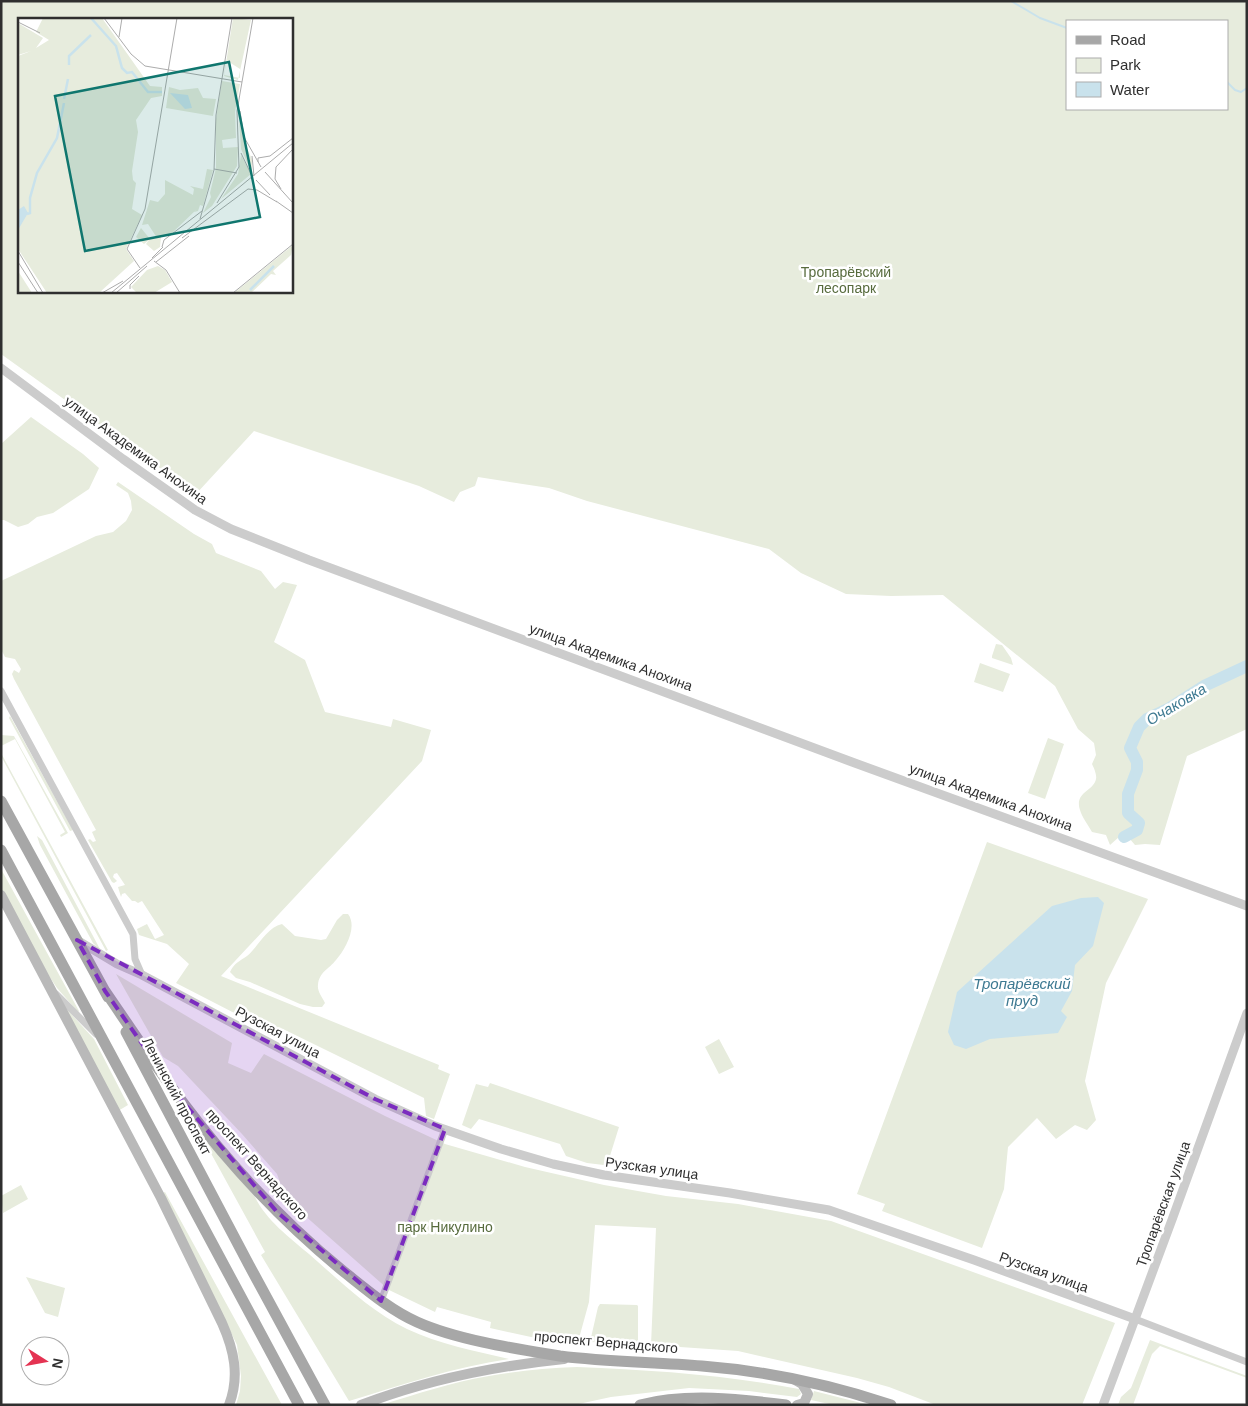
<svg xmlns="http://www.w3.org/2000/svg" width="1248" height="1406" font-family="Helvetica,sans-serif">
  <rect width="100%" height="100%" fill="#fff"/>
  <path fill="#e7ecdd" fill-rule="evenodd" d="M1,1H1247V729L1187,756L1160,845L1145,844L1135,845L1129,838L1119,837L1110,845L1106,835L1092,832C1088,825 1082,817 1080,810C1074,792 1094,791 1096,779C1097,775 1094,768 1092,764L1096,755L1094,743L1078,729L1055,686L943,595L891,596L846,594L801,573L769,549L587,501L549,488L478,477L475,486L460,492L454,502L419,486L254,431L196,494L1,354ZM19,19H291V291H19ZM1067,21H1227V109H1067Z
    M31,417L83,454L99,468L89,489L53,513L37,517L28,524L18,527L4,520H1V444Z
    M118,482L194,534L212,544L216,553L261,571L275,589L283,582L297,585L274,642L305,660L325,712L391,727L393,719L431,730L422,761L221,976L439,1065L438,1069L450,1074L434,1119L426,1116L424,1098L283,1029L279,1036L176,983L189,964L167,944L139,935L137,929L147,924L155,939L164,935L142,901L138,903L135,901H132L125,893L122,894L121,897L118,887L125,885L117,873L114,874L113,877L117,881L114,883L112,882L88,840L90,839L93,842L96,841L92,832L96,830L14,679L12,674L14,670L19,673L21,669L15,659L5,657L1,649V581L96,536L113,532L126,521L132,510L131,501L128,493L116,485Z
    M996,644L1002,645L1011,658L1013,665L992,658V656Z
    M980,663L1010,674L1003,692L974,682Z
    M10,716L73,830L70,831L9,718Z
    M1,735L14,736L68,833L61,837L60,835L65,832L15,739L1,746Z
    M1048,738L1064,744L1045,799L1028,793Z
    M1,753L108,950L106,951L1,756Z
    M37,836L42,840L101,951L93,943L40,845Z
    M987,842L1148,899L1106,983L1085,1081L1096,1120L1087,1130L1075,1125L1056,1139L1037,1118L1008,1147L1004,1189L982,1248L882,1211L885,1204L857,1194Z
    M1,869L79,1011L78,1012L57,988L49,976L1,889Z
    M343,914H348C358,927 345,950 336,960C329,969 319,972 318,985C317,991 322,997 325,1003L322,1007H313L300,1004L250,982L236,978L230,972C234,963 240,961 247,956C259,946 266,928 282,924L295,936L321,940L326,939L337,920Z
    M116,974L232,1043L228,1063L251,1073L264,1054L385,1116L445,1144L525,1167L604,1185L666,1196L738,1204L831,1221L1115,1323L1082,1405H936L889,1387L857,1378L738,1351L651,1345L656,1228L595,1225L589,1302L578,1342L531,1337L490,1328L491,1322L437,1307L435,1312L389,1290L286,1199L277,1174L242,1134L178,1066L163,1057Z
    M62,1004L94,1039L128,1105L118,1111Z
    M719,1039L734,1067L719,1074L705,1047Z
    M490,1083L619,1127L609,1159L612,1166L587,1163L566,1156L560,1144L479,1119L471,1129L462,1125L476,1084L488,1087Z
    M202,1137H204L255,1197C266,1220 290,1238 309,1254C340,1281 370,1311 407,1329C439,1344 475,1351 509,1359C454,1367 402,1385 349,1401L261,1255L265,1252Z
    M21,1185L28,1199L3,1213L1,1196Z
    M165,1192L282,1405H236L240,1391L241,1376L237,1345L163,1193Z
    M26,1277L65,1288L58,1317L45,1313Z
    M600,1304L637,1305L638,1306V1344L590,1342L598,1307Z
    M1150,1340L1247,1376V1378L1160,1346L1152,1354L1133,1405H1118L1121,1397L1131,1388Z
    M577,1367C652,1370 726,1375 799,1389L801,1394L797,1397L749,1391L689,1388L611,1397L574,1405H381C417,1394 452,1382 489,1376C518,1371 547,1368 577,1367Z
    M814,1391L869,1405H834L811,1400Z"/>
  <path fill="#c9e2ec" d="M1098,897L1104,903L1093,946L1075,965L1072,991L1061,1011L1067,1017L1058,1033L990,1039L966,1049L954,1045L948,1032L957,992L1052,906L1081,898Z"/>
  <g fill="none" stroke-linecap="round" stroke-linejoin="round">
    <path stroke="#c9e2ec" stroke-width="2" d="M1011,1L1040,18L1067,28
      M1227,82L1235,90L1241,92L1247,88"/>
    <path stroke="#c9e2ec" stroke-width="12" d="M1124,837L1137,830L1139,823L1128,813V794L1137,770V762L1130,748L1139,727L1147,719L1168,709L1204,686L1247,666"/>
    <path stroke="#ccc" stroke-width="7" d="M1,691L133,934L135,959L142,975
      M56,994L96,1034
      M381,1301L445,1129
      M1135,1319L1247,1362"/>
    <path stroke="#ccc" stroke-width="9" d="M1,368L123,459L195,510L231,529L309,560L852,762L1247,906
      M77,940L117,964L142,975L375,1099L435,1126L501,1149L553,1164L604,1175L730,1193L829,1210L974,1260L1135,1319
      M1103,1405L1173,1217L1247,1013"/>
    <path stroke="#b9b9b9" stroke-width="10" d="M1,895L161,1198L222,1323C234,1350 240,1376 229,1405
      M795,1380L802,1384L808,1394L804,1403L797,1405
      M361,1405C426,1380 495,1366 564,1359"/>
    <path stroke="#a7a7a7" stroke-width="11" d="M1,801L108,997
      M1,850L299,1405
      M105,991C131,1029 156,1067 184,1104C230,1165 284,1223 343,1271C367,1290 390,1310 417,1322C457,1340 517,1349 560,1356C607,1362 655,1362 702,1366C765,1371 831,1385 891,1405
      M126,1032L249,1265L325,1405
      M640,1405C687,1393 738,1399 786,1405"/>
  </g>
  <path fill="#7b2cbf" fill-opacity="0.2" stroke="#7b2cbf" stroke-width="4" stroke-dasharray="10 6" stroke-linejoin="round" d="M77,940L375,1099L445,1129L381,1301L277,1212L183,1102L105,991Z"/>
  <g text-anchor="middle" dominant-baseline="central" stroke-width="5" stroke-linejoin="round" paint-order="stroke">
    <g font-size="14" fill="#576b3d" stroke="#fff">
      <text x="846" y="272">Тропарёвский<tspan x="846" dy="16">лесопарк</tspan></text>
      <text x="445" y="1227">парк Никулино</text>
    </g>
    <g font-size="14" fill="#2f2f2f" stroke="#fff">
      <text transform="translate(136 450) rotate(36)">улица Академика Анохина</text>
      <text transform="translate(611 657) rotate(20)">улица Академика Анохина</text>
      <text transform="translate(991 797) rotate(20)">улица Академика Анохина</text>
      <text transform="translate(278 1032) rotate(28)">Рузская улица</text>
      <text transform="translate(177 1096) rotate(62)">Ленинский проспект</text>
      <text transform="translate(257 1164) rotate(48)">проспект Вернадского</text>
      <text transform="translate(652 1168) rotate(8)">Рузская улица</text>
      <text transform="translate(1163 1204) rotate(-70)">Тропарёвская улица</text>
      <text transform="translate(1044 1272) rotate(20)">Рузская улица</text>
      <text transform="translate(606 1342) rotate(5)">проспект Вернадского</text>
    </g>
    <g font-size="15" font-style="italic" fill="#3d7991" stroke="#fff">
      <text transform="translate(1176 704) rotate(-31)">Очаковка</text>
      <text x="1022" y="983">Тропарёвский<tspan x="1022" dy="17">пруд</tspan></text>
    </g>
  </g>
  <g transform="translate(18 18)">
    <rect width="275" height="275" fill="#fff"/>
    <path d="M25,0H84L132,68L144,69V78L133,80L118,102L120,114L114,153L115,162L118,165L114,191L124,197L108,231L116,243L81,275H29L0,231V38L13,33L0,37V5L25,20L18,30L31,22L18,14ZM215,0L233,2L220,62L206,58ZM208,42L222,51V60L206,57ZM204,63L222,66L217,94L218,120L204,122L205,130L220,129L219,148L194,188L185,195L193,179L192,175L198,150V101ZM151,69L162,72L180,70L185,80L198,81L195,98L148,90ZM221,101L226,124L234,141V155L223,131ZM223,137L233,156L203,181L220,156ZM189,151L195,152L185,188L182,187L180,193L176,194L179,191L153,216L143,219L142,229L136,233L128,226L131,222L126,226L118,219L123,210L132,221L139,220L130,206L124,207L132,182L140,184L147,176V162L175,177L176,171L172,168L185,171ZM275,227L273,237L255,253L258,257L253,256L233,275H216ZM140,248L147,252L154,264L136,275H119L113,269L129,252ZM0,253L14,275H0Z" fill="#e7ecdd" fill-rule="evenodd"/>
    <path d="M152,75L170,77L174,90L167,91ZM6,188L10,195L0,212V192Z" fill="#c9e2ec"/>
    <path fill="none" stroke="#c9e2ec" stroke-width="2.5" d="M73,0L98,28L104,50L109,55L114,54L130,74H144M51,47V38L73,17M46,81L50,61M9,196L12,195V180L19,155L39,120L46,85M232,272L256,248"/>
    <path fill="none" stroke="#acacac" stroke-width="1" d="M86,0L113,36L127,48L224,64M0,4L22,15M101,19L104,0M222,93L226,119L243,149M223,135L233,156M234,138L236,158M240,144V140L252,138L275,120M196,151L219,155M247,154L275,185M238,162L252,177M263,171L257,161L258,149L275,131M258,183L275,195M199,185L221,149L219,93L235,0M182,201L196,152L198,97L214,0M164,220L230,171L239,172L259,184M144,229L146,222L184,193M0,233L25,275M134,240L145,229M136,243L148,252L162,275M0,244L20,275M138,244L171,218M122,250L109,231L127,191L159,0M112,271V267L121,258M84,275L105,263M93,275L275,125M98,275L129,248M215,275L275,226"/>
    <path fill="#0f766e" fill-opacity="0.15" stroke="#0f766e" stroke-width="2.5" d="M211,44L242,199L67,233L37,78Z"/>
    <rect width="275" height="275" fill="none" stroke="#2f2f2f" stroke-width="2.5"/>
  </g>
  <rect width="1248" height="1406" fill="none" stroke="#2f2f2f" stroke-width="5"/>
  <rect x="1066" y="20" width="162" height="90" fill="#ffffff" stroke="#acacac"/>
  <rect x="1076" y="36" width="25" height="8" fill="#a7a7a7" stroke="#acacac"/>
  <text x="1110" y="45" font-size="15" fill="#2f2f2f">Road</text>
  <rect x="1076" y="58" width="25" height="15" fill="#e7ecdd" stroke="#acacac"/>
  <text x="1110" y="70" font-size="15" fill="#2f2f2f">Park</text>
  <rect x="1076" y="82" width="25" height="15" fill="#c9e2ec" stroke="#acacac"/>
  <text x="1110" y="95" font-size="15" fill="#2f2f2f">Water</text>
  <g transform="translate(45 1361) rotate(101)"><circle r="24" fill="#ffffff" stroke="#acacac"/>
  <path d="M0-4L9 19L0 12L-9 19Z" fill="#e43352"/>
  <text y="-8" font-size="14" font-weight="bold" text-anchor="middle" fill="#2f2f2f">N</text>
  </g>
</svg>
